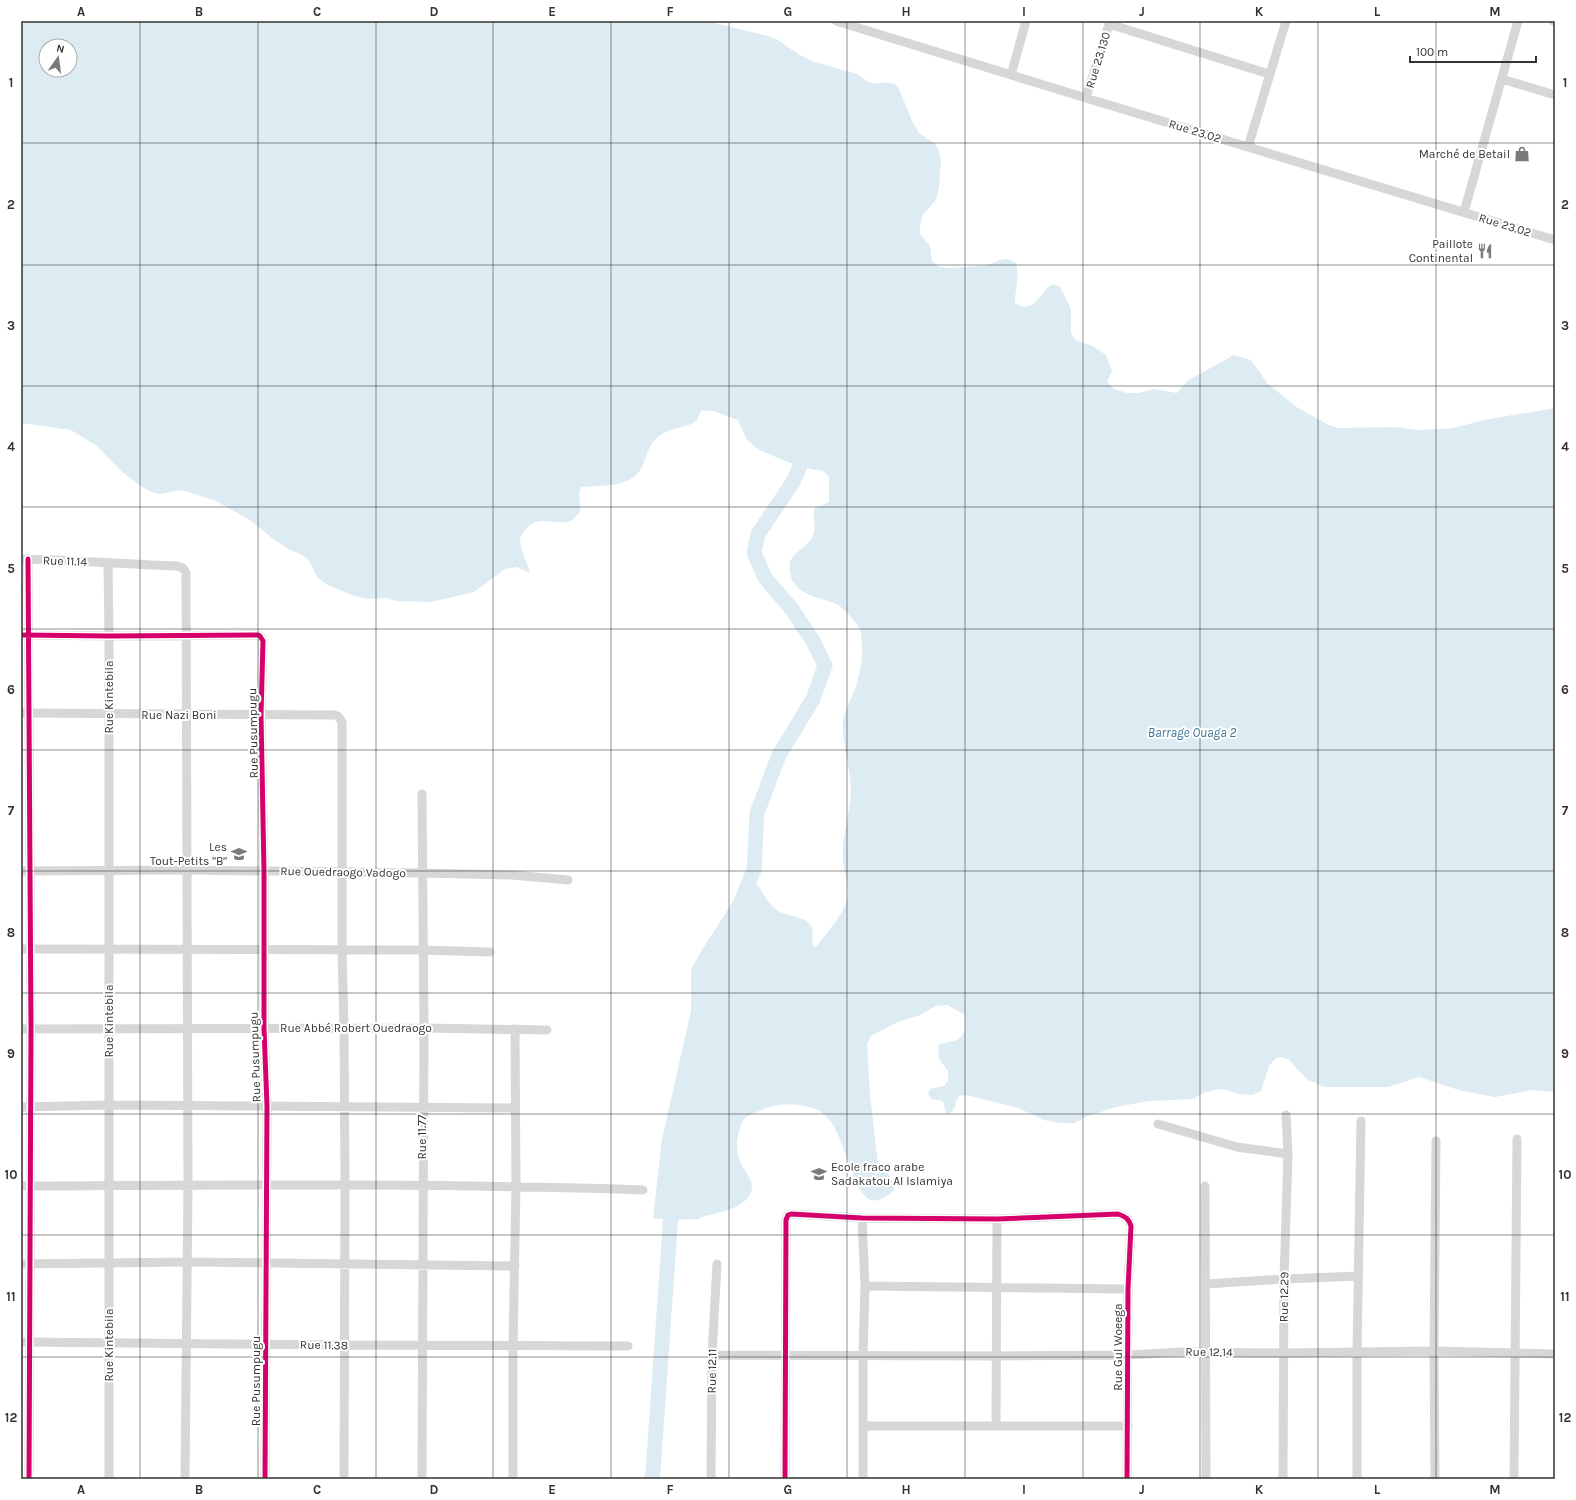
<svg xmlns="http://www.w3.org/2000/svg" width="1576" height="1500" font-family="Karla,sans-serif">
  <rect width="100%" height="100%" fill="#fff"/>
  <path fill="#ddebf3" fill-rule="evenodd" d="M26,21H706L768,36L778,40L798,54L812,61L857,74L868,82L877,84L885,82L895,84L899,89L913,123L919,133L934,143L938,148L941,159L939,187L936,200L923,214L920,226V234L930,246L932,261L939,267L949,268L981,266L989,265L999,260L1008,259L1016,263C1020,277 1015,288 1015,303C1035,316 1039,291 1053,284L1060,287L1071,309V332L1075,340L1093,346L1106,355L1112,371L1107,382L1114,389L1127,393H1139L1153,389L1177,393L1187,381L1234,355L1251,360L1268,384L1298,408L1329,425L1339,428L1395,427L1417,430L1440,429L1453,428L1489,419L1555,408V1092L1532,1090L1495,1097L1462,1091L1419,1077L1388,1087H1324L1308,1080L1288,1059L1280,1057L1275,1059L1269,1066L1261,1091L1252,1095L1239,1094L1227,1090L1217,1089L1201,1094L1193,1099L1149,1101L1116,1107L1088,1116L1074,1123H1059L1044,1120L1018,1108L966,1095L959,1096C955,1101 956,1106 952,1112L946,1114L943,1101L931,1099L928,1094L930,1089L944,1086L948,1081V1071L939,1059L938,1045C944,1042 952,1042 957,1040C967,1034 966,1024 964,1014L947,1005L936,1006L918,1016L898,1022L871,1036L867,1044L870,1095L878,1164C888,1173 892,1176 894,1190C887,1197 874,1206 865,1196C846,1175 843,1118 815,1109C794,1101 772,1103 753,1114C751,1115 747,1116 745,1118C742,1121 740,1128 739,1132C738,1136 737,1140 737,1144C737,1149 738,1157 740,1162C744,1171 753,1179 752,1189C748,1209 716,1213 701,1217L699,1219L671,1220L653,1218L662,1139L691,1011V970L700,953L743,886L751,884L758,885C763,893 769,905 777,910C786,917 805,915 811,926C815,932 810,940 814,947L817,946C827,932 840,919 846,903C850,889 844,872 843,858C842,835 850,814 851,792C851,770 843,748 843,726C843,712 850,702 855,689C861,672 864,652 861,633C860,625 843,607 836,604C820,597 802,597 792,580C790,575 789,568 790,562C795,550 811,546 814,532C816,524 812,517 815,508L829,502V476L823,471L800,467L759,450L747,440L738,420L713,411L702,410C700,413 698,418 696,421C690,427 669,428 659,436C650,442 648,452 644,462C635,489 604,485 581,487C576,497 584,506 578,514C565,534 543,510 526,529C523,532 520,536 520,540C520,548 528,565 530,573L516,567L505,569L474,592L431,602L396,601L387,598L367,599L351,595L326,584L317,577L308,559L300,554L290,550L273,539L250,520L214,500L181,490L160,494L152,492L142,487L121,471L97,446L71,430L21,423V24H23ZM46,46H70V70H46Z"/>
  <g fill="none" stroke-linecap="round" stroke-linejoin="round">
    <path stroke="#ddebf3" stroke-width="15" d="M740,904L754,870L757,813L779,755L813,699L825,666L813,641L791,608L765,578L754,553L758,534L793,482L808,448
      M651,1479L653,1472L672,1199"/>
    <path stroke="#d7d7d7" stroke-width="9" d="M836,21L1086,98L1555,240
      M1553,21L1555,22
      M1109,24L1269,74
      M1011,75L1026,21
      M1502,79L1555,95
      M1086,98L1110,21
      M1248,147L1286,21
      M1464,212L1518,21
      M21,559C73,560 125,564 177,566L183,568L186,573L188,1185L185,1479
      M28,559L31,1028L29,1479
      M108,564L109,636V1479
      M21,635L109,636L258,635L260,636L263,641L261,715L264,871V1028L267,1106L265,1479
      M21,713L334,715L338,716L342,722V950L344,1028L345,1186L344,1479
      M422,794L424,1028L422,1479
      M21,871L186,870L422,873L512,875L568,880
      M21,949L422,950L490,952
      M21,1029L424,1028L547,1030
      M21,1107L109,1105L515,1108
      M1158,1124L1237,1147L1288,1154
      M21,1186C229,1185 436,1183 643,1190
      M1205,1186L1206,1479
      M862,1218L865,1286L863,1355V1479
      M21,1264L187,1262L515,1266
      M1206,1284L1284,1279L1358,1276
      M865,1286L1128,1289
      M21,1342L344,1345L628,1346
      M712,1355L996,1356L1128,1355L1182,1352L1283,1353L1434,1351L1555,1354
      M864,1426H1128
      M996,1426L997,1219
      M513,1479V1346L516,1186L515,1029
      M711,1479L712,1355L717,1264
      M785,1479L786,1220L788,1215L791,1214L862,1218L997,1219L1118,1214C1126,1217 1129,1219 1131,1226L1128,1289L1127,1479
      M1283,1479L1284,1279L1288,1154L1286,1115
      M1357,1479V1352L1361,1121
      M1435,1479L1434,1351L1436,1141
      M1514,1479L1517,1139"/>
    <defs>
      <path id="cycleway" d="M28,559L31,1028L29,1479
        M21,635L109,636L258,635L260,636L263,641L261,715L264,871V1028L267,1106L265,1479
        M785,1479L786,1220L788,1215L791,1214L862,1218L997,1219L1118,1214C1126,1217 1129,1219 1131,1226L1128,1289L1127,1479"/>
    </defs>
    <use href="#cycleway" stroke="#fff" stroke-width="8"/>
    <use href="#cycleway" stroke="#d6006c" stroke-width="5"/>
  </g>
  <path fill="none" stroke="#333" stroke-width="1" stroke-opacity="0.55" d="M140,21V1479M258,21V1479M376,21V1479M493,21V1479M611,21V1479M729,21V1479M847,21V1479M965,21V1479M1083,21V1479M1200,21V1479M1318,21V1479M1436,21V1479M21,143H1555M21,265H1555M21,386H1555M21,507H1555M21,629H1555M21,750H1555M21,871H1555M21,993H1555M21,1114H1555M21,1235H1555M21,1357H1555"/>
  <defs>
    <symbol id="shop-bare" viewBox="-9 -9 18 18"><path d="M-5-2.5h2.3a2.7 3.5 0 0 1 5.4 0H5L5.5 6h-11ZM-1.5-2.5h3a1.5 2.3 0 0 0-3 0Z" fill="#7a7a7a" stroke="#fff" stroke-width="2.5" paint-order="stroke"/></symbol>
    <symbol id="restaurant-bare" viewBox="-9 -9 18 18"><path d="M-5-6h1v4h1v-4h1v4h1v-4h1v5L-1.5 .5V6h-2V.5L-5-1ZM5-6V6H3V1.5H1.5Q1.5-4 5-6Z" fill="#7a7a7a" stroke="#fff" stroke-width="2.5" paint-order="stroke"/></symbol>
    <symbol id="school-bare" viewBox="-9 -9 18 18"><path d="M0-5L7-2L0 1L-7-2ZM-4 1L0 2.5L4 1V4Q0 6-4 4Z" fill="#7a7a7a" stroke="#fff" stroke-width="2.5" paint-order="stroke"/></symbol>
  </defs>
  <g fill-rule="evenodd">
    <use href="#shop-bare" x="1511" y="143" width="22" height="22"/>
    <use href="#restaurant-bare" x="1474" y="240" width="22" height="22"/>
    <use href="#school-bare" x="228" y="843" width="22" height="22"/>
    <use href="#school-bare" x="808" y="1163" width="22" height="22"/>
  </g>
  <g text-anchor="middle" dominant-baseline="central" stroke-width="4" stroke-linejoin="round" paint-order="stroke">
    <g font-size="12" fill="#333" stroke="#fff">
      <text transform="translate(1098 60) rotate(-73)">Rue 23.130</text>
      <text transform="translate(1195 131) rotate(17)">Rue 23.02</text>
      <text transform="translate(1505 225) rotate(17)">Rue 23.02</text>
      <text transform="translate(65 561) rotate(2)">Rue 11.14</text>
      <text transform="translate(109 697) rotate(-90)">Rue Kintebila</text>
      <text x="179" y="715">Rue Nazi Boni</text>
      <text transform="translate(253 733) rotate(-91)">Rue Pusumpugu</text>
      <text transform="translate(343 872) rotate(1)">Rue Ouedraogo Vadogo</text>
      <text transform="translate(109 1021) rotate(-90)">Rue Kintebila</text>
      <text x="356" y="1028">Rue Abbé Robert Ouedraogo</text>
      <text transform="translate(255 1057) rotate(-92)">Rue Pusumpugu</text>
      <text transform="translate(422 1137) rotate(-90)">Rue 11.77</text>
      <text transform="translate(1284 1297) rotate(-89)">Rue 12.29</text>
      <text transform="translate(109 1345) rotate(-90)">Rue Kintebila</text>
      <text transform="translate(324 1345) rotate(1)">Rue 11.38</text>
      <text transform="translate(1118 1347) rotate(-90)">Rue Gul Woeega</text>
      <text transform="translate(1209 1352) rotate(1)">Rue 12.14</text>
      <text transform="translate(712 1371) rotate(-89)">Rue 12.11</text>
      <text transform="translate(256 1381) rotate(-90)">Rue Pusumpugu</text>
    </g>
    <g font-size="12" fill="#333" stroke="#fff" text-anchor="end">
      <text x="1510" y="154">Marché de Betail</text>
      <text x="1473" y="244">Paillote<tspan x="1473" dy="14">Continental</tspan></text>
      <text x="227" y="847">Les<tspan x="227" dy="14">Tout-Petits "B"</tspan></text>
      <text x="831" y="1167" text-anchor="start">Ecole fraco arabe<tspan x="831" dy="14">Sadakatou Al Islamiya</tspan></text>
    </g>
    <g font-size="13" font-style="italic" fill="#3f7597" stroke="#fff">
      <text x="1192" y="732">Barrage Ouaga 2</text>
    </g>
  </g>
  <rect width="1576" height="1500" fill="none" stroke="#ffffff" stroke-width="44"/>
  <g transform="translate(58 58) rotate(14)"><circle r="19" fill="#ffffff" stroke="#adadad"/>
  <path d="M0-3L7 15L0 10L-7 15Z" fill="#7a7a7a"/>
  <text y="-6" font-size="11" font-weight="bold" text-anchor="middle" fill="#333333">N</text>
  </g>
  <path d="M1410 56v6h126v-6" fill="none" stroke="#333333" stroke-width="2"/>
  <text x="1416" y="56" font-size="12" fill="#333333" stroke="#ffffff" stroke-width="3" paint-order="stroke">100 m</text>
  <rect x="22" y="22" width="1532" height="1456" fill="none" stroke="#333" stroke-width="1.5"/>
  <g font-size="13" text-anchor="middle" font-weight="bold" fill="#333">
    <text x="81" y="16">A</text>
    <text x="199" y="16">B</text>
    <text x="317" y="16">C</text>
    <text x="434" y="16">D</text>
    <text x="552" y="16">E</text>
    <text x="670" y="16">F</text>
    <text x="788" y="16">G</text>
    <text x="906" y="16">H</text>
    <text x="1024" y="16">I</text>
    <text x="1142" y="16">J</text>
    <text x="1259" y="16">K</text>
    <text x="1377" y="16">L</text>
    <text x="1495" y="16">M</text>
    <text x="11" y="87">1</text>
    <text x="1565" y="87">1</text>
    <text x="11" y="209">2</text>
    <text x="1565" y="209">2</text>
    <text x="11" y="330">3</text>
    <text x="1565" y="330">3</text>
    <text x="11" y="451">4</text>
    <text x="1565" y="451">4</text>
    <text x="11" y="573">5</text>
    <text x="1565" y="573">5</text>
    <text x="11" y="694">6</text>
    <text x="1565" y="694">6</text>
    <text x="11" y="815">7</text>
    <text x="1565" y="815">7</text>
    <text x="11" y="937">8</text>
    <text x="1565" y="937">8</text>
    <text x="11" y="1058">9</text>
    <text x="1565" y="1058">9</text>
    <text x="11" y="1179">10</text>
    <text x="1565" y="1179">10</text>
    <text x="11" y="1301">11</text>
    <text x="1565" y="1301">11</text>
    <text x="11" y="1422">12</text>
    <text x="1565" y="1422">12</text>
    <text x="81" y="1494">A</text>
    <text x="199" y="1494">B</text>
    <text x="317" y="1494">C</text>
    <text x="434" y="1494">D</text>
    <text x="552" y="1494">E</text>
    <text x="670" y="1494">F</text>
    <text x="788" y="1494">G</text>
    <text x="906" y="1494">H</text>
    <text x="1024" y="1494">I</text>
    <text x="1142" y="1494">J</text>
    <text x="1259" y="1494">K</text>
    <text x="1377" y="1494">L</text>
    <text x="1495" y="1494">M</text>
  </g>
</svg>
